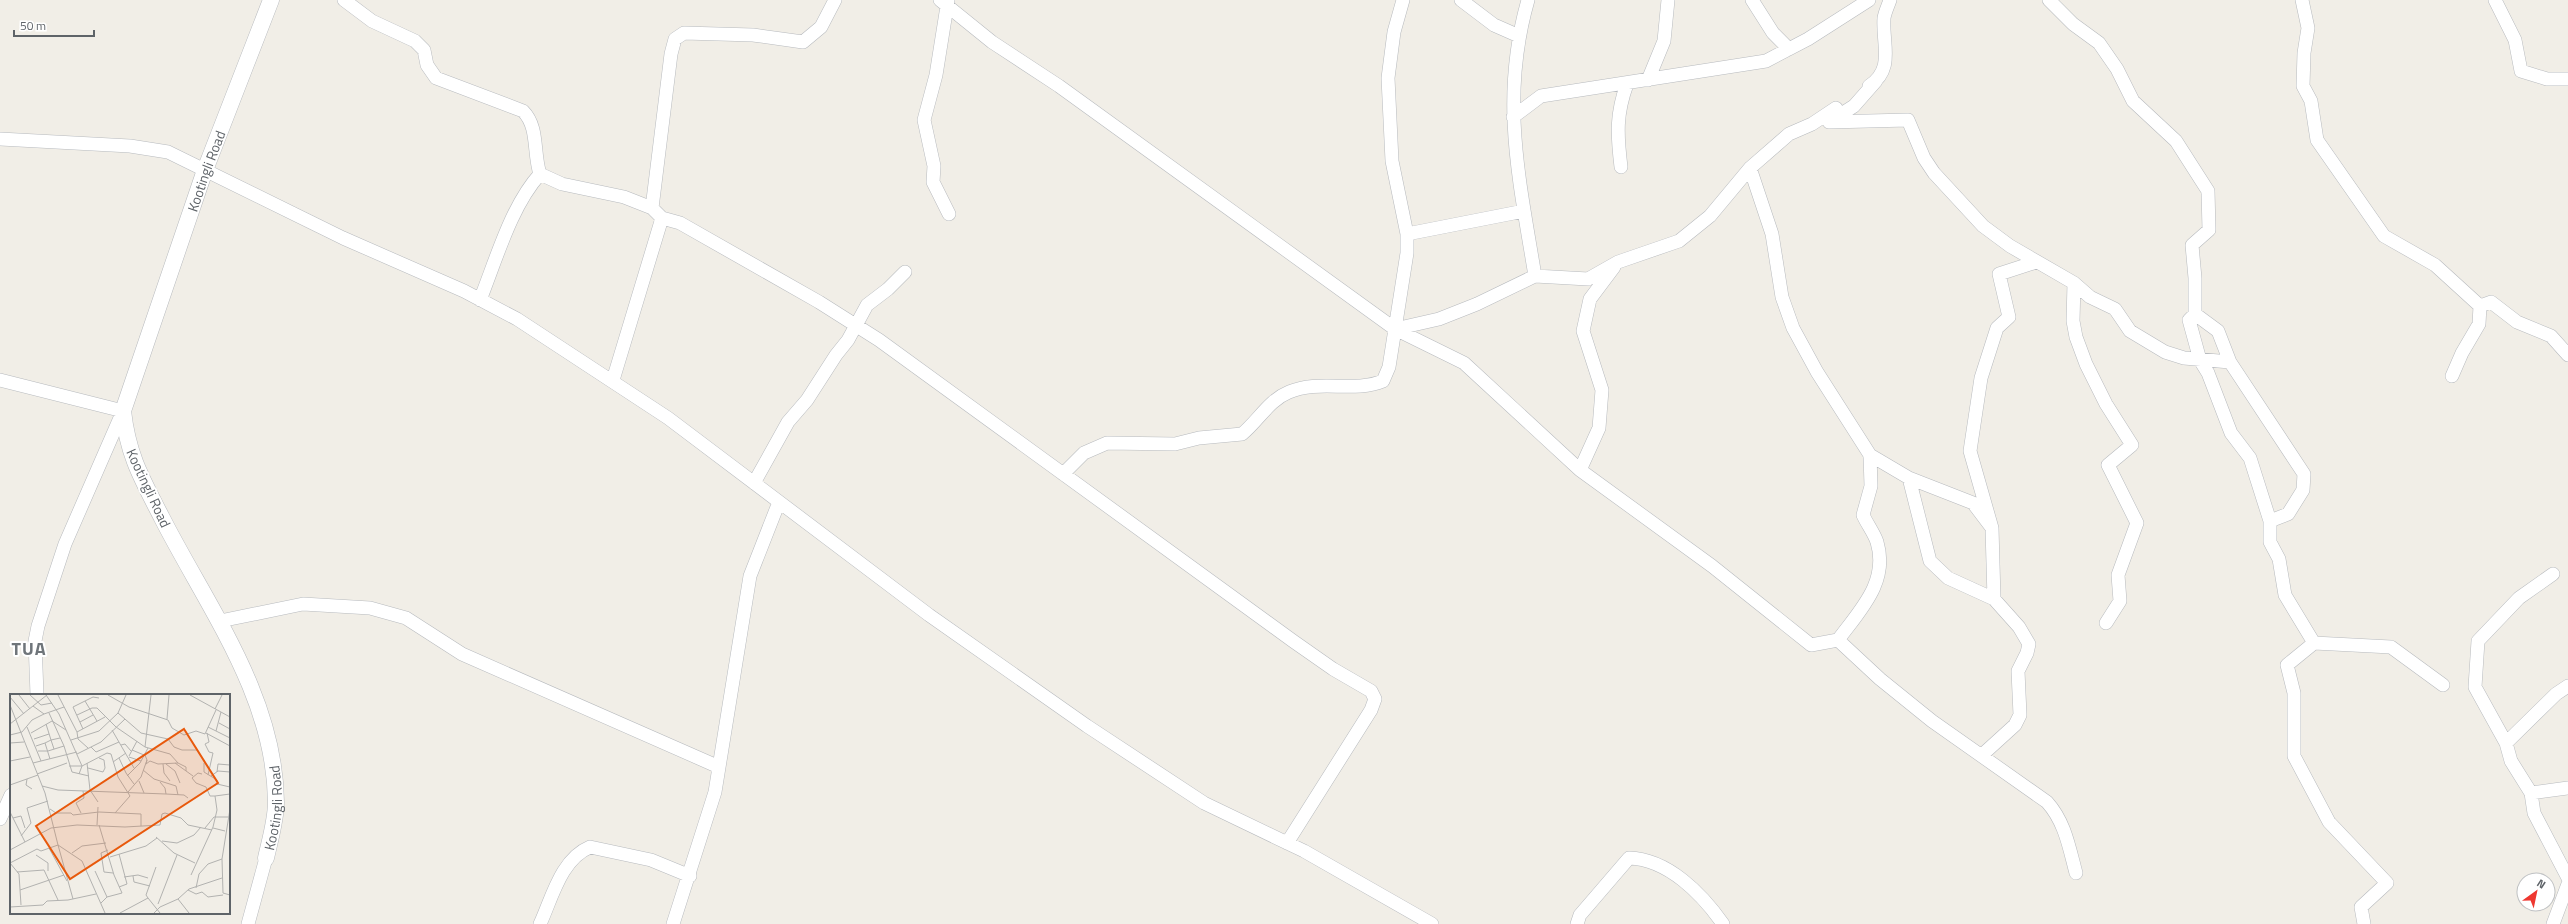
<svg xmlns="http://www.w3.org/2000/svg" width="2568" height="924" font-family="'Titillium Web',sans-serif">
  <rect width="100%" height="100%" fill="#f1eee7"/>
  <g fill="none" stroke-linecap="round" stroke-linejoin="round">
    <defs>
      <path id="minor" d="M344,0L372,21L415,41L424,50L427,65L436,78L523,111C539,127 533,153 540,174L562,184L624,197L652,208L662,218L680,223L819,302L879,340L1293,641L1333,669L1371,691L1375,699L1371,710L1287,843
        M940,0L992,42L1059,86L1395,329L1464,363L1580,470L1712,566L1811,645L1838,640L1880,679L1932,721L2047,802C2065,822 2069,847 2076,873
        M948,0L936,75L924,120L934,166L933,182L949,214
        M1461,0L1494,25L1519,36
        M1528,0C1500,98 1519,178 1535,276
        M1752,0L1773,33L1789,49
        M2049,0L2073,24L2099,43L2117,69L2133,101L2176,141L2208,191L2209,230L2192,245L2195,278V314L2218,331L2230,362
        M2302,0L2308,28L2304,53L2303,86L2311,101L2317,140L2384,236L2435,265L2480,306L2491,302L2517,322L2551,336L2568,355
        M2495,0L2515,40L2521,71L2547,79H2568
        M1648,80L1664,41L1668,0
        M1876,81L1854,106L1829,122L1908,120L1924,158L1934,173L1983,226L2010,246L2074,283L2090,297L2115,309L2130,331L2165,352L2184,358L2230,362L2304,474L2303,490L2288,514L2270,521
        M1869,86C1895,69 1882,44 1884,18C1885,12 1888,6 1890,0
        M1513,117L1541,96L1766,61L1808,39L1869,0
        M0,139L130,146L168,152L343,238L464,291L517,319L668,418L929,615L1087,726L1204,803L1304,851L1432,924
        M1621,167C1617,134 1616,114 1627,84
        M1750,168L1772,234L1782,297L1793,328L1817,372L1870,455L1909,478L1930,561L1948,578L1994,599L2019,627L2029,644L2027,653L2018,671L2020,715L2015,725L1982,755
        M652,208L671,54L675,39L684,33L753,35L803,42L821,27L835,0
        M1407,234L1524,211
        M2074,283L2073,321L2076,337L2086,364L2106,404L2132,445L2108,465L2137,523L2118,575L2120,601L2106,623
        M480,300C496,260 511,206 540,174
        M2195,314L2189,320L2200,360L2208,373L2231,433L2250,458L2270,521V542L2279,559L2285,595L2314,643
        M1395,329L1439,319L1477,304L1535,276L1588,279L1618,262L1679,241L1710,216L1750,168L1789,134L1812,124L1836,108
        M2452,376L2462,353L2479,324L2480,306
        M0,380L123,411L65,544L38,626L35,641L37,695
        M613,380L662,218
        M1580,470L1599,428L1602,390L1583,331L1590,299L1614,267
        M1063,474L1084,453L1107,443L1175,444L1199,438L1242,434C1258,421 1269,400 1289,392C1319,379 1354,393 1383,381L1389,367L1407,253V234L1392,161L1388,78L1394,32L1403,0
        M1909,478L1973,503L1992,528L1994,599
        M754,483L788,422L807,400L836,355L848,340L867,305L888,289L905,272
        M1992,528L1970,451L1981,378L1997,328L2009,317L1999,274L2036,262
        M2553,574L2519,598L2478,641L2475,687L2506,743L2511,761L2531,793L2534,813L2568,878
        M220,621L303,604L370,608L406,618L462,654L719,767
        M1838,640C1860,610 1889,582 1877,542C1874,533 1867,524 1863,515L1871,486L1870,455
        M2506,743L2556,694L2568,686
        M2531,793L2568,788
        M0,819L11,795
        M248,924L266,858
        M540,924C552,898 561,859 590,847L651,860L690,876
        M673,924L715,792L750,576L779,502
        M1577,924L1580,915L1629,858C1668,859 1702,894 1723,924
        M2364,924L2361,907L2387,883L2329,822L2294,756V693L2287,665L2314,643L2391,647L2443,685
        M2553,924L2568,884"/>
      <g id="tertiary">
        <path id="s1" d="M266,858C270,840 276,820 276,802C275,696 208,608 162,518C142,479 128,456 123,411L205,170L271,0"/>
      </g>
    </defs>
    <use href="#minor" stroke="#b7babe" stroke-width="14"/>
    <use href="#tertiary" stroke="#b7babe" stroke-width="17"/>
    <use href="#minor" stroke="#fff" stroke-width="13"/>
    <use href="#tertiary" stroke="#fff" stroke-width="16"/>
  </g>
  <g text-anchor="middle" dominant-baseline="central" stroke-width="4" stroke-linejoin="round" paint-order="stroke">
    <g font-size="14" fill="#5e6368" stroke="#fff">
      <text stroke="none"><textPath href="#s1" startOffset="735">Kootingli Road</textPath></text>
      <text transform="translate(149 488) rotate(65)">Kootingli Road</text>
      <text stroke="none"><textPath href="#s1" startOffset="51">Kootingli Road</textPath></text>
    </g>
    <g font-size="18" font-weight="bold" letter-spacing="1" fill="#6f757a" stroke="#fff">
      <text x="29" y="648">TUA</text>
    </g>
  </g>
  <g transform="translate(10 694)">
    <rect width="220" height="220" fill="#f1eee7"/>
    <path fill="none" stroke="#b2b2b0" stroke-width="1" d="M9,1L20,15M20,1L31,11L42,9M36,1L49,20L72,72L97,59L101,60L108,83L120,102L105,119M48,1L67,38L68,45L78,54M98,1L119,13L158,26L162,34L174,41L186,37L195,40L206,16M180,1L220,23M0,3L14,20M75,7L87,27M0,11L35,99L48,151L72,167L95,219M23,12L34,20L54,13M205,15L212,1M39,19L54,52M108,19L131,39L158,45L164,53L172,56H187M67,21L82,14H87L106,33L135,53L160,60L168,69M157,25L159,1M70,28L83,21M209,29L220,35M0,30L37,1M17,33L31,67M198,33L220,44M73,35L63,13L83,3L89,4M102,36L124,74M206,37L211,18M67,38L95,23M21,39L42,27L56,36M196,39L220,52M197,39L199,48L195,50L199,58L203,59L198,81M0,41L12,38L22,26L34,20M24,45L39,40M61,46L89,37L108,19L116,1M0,49L14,48M35,49L41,46L36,30M111,51L115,50L121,57M26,52L35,49L40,65M81,53L86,58L109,48M135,53L141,1M44,55L41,46L50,44M122,56L134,61M28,57H38L54,52L62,78L79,82M67,60L91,48L115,25M119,62L127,47M119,63L131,67M109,64L116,79L124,90M137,66L136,70L140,67L148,70L168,69L176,73V77M0,67L20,63M103,68L116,59M23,69L67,58M77,69L80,96L88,108M165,69L183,82M194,69V78L207,86V90L220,93M153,70L154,79L160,87M156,70L165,77L170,89M59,72H72L69,80M78,74L93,78L95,74L94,66L89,64M133,76L144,85L166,92L168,101M207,78L208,70L220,71M27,80L57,69M192,80L188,79L182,84L186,89L196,93L200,102H205M117,82L130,69L138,54M201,82L208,77L220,78M17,85L16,91L22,95M129,87L134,99M150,88L155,94L156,100M0,91L28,81M32,92L48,96L156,100L174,101L178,104M118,98L131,83L137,66L135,61M40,115L46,119H61L63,121L89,118L131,120V132M220,115L212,165L213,199L220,201M0,118L15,148M71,119L66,109L74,104L73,97M3,124L11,122L15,134M87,131L88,113M89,131L104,181L112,199L97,203L91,209M195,134L204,123H220M203,134L215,137M11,142L21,129L17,114L38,107M146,143L164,159L185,169M152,147L167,149L184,141L191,133M39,154L57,187M0,156L41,134L67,131L115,133L150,131L152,120L155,119L171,124L178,131L202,136M98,156L91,159L94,178L103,179M62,159L72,152L96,149M109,160L117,190L109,193M26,161L38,169V177M100,163L136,152L147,144M0,169L27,155L31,157L48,151L63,205M0,169L9,180L11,211M85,177L97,203M7,178L34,176L48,206M181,181L203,133L207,116L205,102L220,100M123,182L124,188L140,192M114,183L128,181L138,184M186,194L189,180L198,170L212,165M10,196L54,181M178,196L186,200L192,198L198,203L213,201M138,204L136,201L146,173M168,205L179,195L212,184M148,210L167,161M0,213L33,211L37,207L58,206L86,200M110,219L138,204L150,219M144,219L150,213L168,205L179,219"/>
    <path fill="#e8590c" fill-opacity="0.15" stroke="#e8590c" stroke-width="2" d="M174,35L208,89L60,185L26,132Z"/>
    <rect width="220" height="220" fill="none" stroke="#5e6368" stroke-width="2"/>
  </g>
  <g transform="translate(2536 892) rotate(33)"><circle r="19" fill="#ffffff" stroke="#bfc1c3"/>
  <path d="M0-3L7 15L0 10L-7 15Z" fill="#ee3730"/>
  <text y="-6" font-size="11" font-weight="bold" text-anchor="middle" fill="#5e6368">N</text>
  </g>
  <path d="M14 30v6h80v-6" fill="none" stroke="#5e6368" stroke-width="2"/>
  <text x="20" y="30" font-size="12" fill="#5e6368" stroke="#ffffff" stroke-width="3" paint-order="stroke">50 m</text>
</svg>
